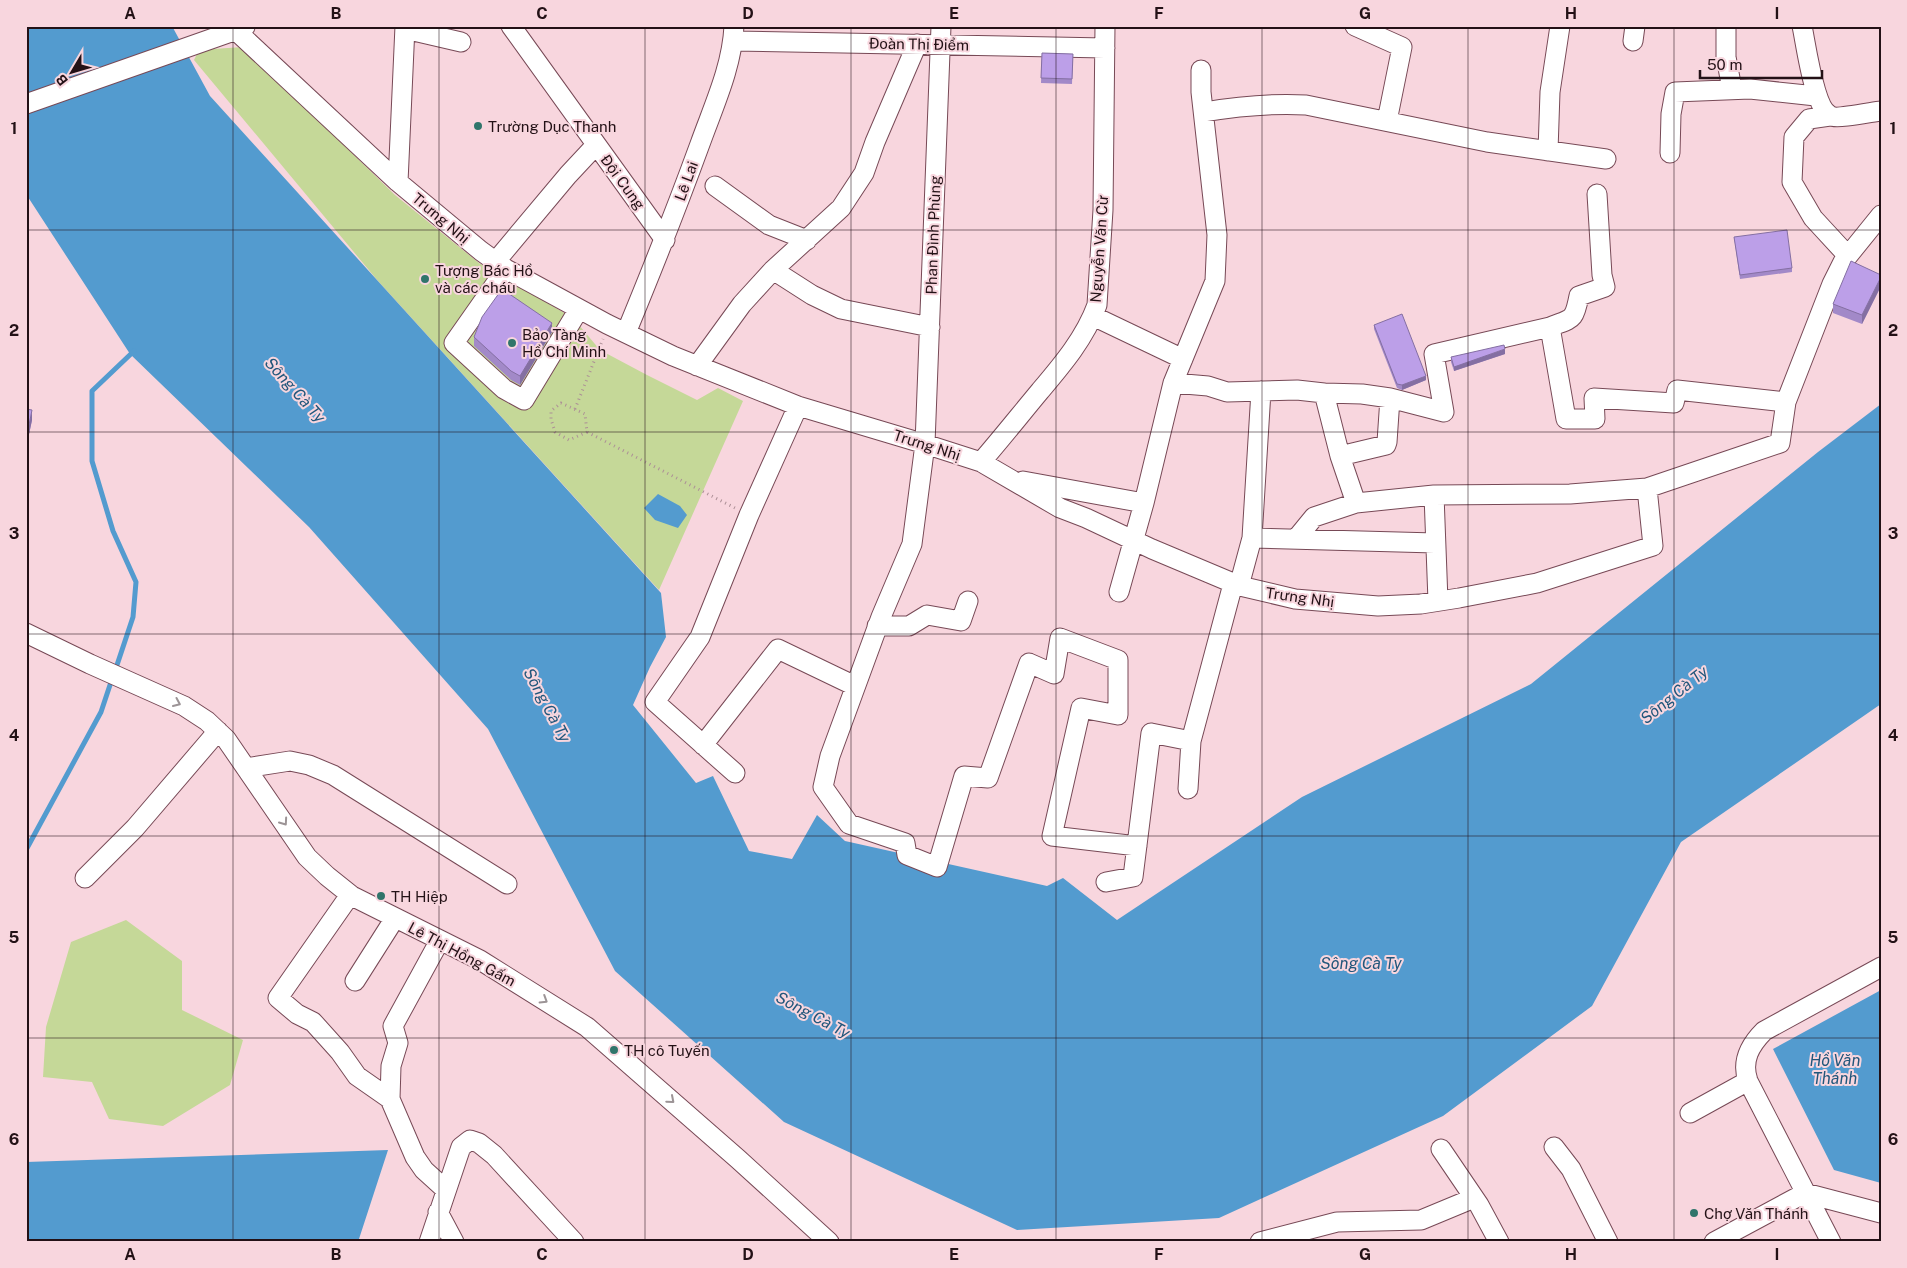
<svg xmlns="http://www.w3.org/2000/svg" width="1907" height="1268" font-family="'Public Sans',sans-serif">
  <rect width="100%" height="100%" fill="#f8d6de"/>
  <path fill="#c5d898" d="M243,47L395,195L479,263L573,318L600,350L647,375L697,400L718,388L743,401L659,590L378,281L194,60L198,52L213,49Z
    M126,920L182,961V1010L243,1040L230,1085L163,1126L109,1119L92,1082L43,1077L46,1027L71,942Z"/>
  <path fill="#539bcf" d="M26,26H172L210,96L661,593L666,637L650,667L633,705L696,783L713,776L749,851L792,859L817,815L845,841L1047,886L1063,878L1117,920L1302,797L1531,684L1818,452L1881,404V704L1681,842L1592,1006L1443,1116L1219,1218L1017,1230L784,1122L615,971L488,729L309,527L130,354L26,194Z
    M658,494L680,506L687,515L678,528L655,520L644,508Z
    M1881,990V1183L1834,1170L1773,1049Z
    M388,1150L358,1242H26V1162Z"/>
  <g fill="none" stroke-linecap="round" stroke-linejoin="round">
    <path stroke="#539bcf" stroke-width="5" d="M115,671L133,617L136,582L113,531L92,461V391L134,351
      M26,850L101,712L112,679"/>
    <defs>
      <path id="minor" d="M231,26L398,182L481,251L506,269L607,324L673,356L798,406L925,444L981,462L1060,508L1086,518L1152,549L1240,586L1295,599L1378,606L1421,604L1459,598L1537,583L1653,546L1647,488
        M511,26L665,240
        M941,26L925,444L912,544L881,617L830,756L823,787L849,824L905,843L907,855L937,867L964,776L988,778L1029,663L1054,674L1060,638L1118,660V715L1081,708L1052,836L1137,846
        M1355,26L1402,47L1387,121
        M1726,26V57L1732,89
        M1802,26C1806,44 1814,109 1831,116C1837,119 1872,112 1881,111
        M405,29L461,42
        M733,41L1105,48
        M1633,41L1635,26
        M26,104L245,27
        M1204,112C1240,106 1270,103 1306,105L1487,142L1606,159
        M1830,116L1809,119L1794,137L1792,182L1813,218L1848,256
        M1548,151L1550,92L1560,26
        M1670,153L1671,114L1675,92L1750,89L1816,96
        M398,182L405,26
        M715,186L769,225L807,240
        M496,261L568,175L596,145
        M506,269L454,343L504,389L524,400L579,309
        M773,270L812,295L841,309L930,327
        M1093,316L1183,359
        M1550,327C1572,318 1574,322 1579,296L1605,287L1602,275L1597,194
        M626,333C652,270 677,207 700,144C714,105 732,67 734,26
        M697,366L742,304L773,270L841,208L864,173L875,142L917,44
        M1173,383L1208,386L1227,392L1297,390L1324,393L1340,456L1356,503L1314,517L1296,539
        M1324,393L1362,394L1390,398L1444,412L1434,354L1550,327L1566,419H1595L1594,398L1674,403L1677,390L1786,402
        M1340,456L1386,445L1387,442L1390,398
        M981,462C1001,439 1020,415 1040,391C1062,365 1085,338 1097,305L1103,210L1105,26
        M1023,481L1144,503
        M1434,495L1438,601
        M1356,503L1434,495L1570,494L1647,488L1780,443L1786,402L1832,284L1843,262L1881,215
        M1252,538L1435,543
        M1239,586L1252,538L1261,391
        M1119,592L1144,503L1173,383L1215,281L1217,235L1201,92V70
        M877,626H909L927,615L961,621L968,601
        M26,633L90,664L184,706L207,721L226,739L307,857L327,876L352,896L480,960L587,1027L738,1159L829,1242
        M703,745L778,649L855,686
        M246,768L290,761L309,765L333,775L507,884
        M735,773L655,702L700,637L749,515L798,406
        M1188,789L1191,741L1233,584
        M85,878L135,828L218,731
        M1106,882L1133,877L1151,733L1191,741
        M350,895L278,998L297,1014L313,1022L340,1052L357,1076L390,1099
        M440,940L393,1026L398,1043L391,1066L390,1099L415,1157L424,1170L446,1190
        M355,981L395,918
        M1690,1113L1748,1081
        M1554,1147L1571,1169L1608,1242
        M1441,1149L1479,1205L1499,1242
        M438,1212L454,1242
        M429,1242L461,1147L470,1140L479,1143L494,1155L574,1242
        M1260,1242L1337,1222L1421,1220L1474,1198
        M1714,1242L1805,1193L1881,1213
        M1831,1242L1748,1081C1741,1061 1750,1045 1764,1031L1881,967"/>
    </defs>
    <use href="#minor" stroke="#774956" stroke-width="21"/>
    <path stroke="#ac8f96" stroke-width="3" stroke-dasharray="1 4" stroke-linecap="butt" d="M575,409L603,339
      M587,432L569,440L555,432L551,419V411L561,403L585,414L587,432L735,508"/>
    <use href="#minor" stroke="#fff" stroke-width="19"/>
  </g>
  <path fill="#a289c8" d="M1042,53L1073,54L1072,84L1041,83Z
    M1734,237L1792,268V272L1740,279Z
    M1881,275V286L1862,324L1833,313V304Z
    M1374,325L1426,380L1402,390L1397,388L1374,329Z
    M552,332L520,385L511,380L474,346V337Z
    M1505,354L1454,371L1451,362V357Z
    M26,409L32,420L28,439H26Z"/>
  <path fill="#846fa2" d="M1881,277V286L1862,324V315Z
    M552,323V332L520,385V376Z
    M1505,349V354L1454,371V367Z
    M1426,376V380L1402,390V385Z
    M32,410V420L28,439V430Z"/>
  <path fill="#bc9fe8" stroke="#846fa2" d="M1042,53L1073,54L1072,79L1041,78Z
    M1787,230L1792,268L1740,275L1734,237Z
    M1851,261L1881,275V277L1862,315L1833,304Z
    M502,289L552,323L520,376L511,371L474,337L482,317Z
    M1402,314L1426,376L1402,385L1397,384L1374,325Z
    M1504,345L1505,349L1454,367L1451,357Z
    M26,409L32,410L28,430H26Z"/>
  <defs><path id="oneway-chevron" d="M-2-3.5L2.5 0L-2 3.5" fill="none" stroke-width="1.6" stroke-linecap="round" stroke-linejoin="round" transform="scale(1.25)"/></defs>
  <g stroke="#9c9496">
    <use href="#oneway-chevron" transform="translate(177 703) rotate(24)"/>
    <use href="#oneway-chevron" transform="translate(284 822) rotate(55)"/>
    <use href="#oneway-chevron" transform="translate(544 1000) rotate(32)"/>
    <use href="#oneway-chevron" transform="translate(671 1100) rotate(41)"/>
  </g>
  <path fill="none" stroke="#231116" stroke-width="1" stroke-opacity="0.55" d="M233,26V1242M439,26V1242M645,26V1242M851,26V1242M1056,26V1242M1262,26V1242M1468,26V1242M1674,26V1242M26,230H1881M26,432H1881M26,634H1881M26,836H1881M26,1038H1881"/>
  <g fill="#30756b" stroke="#f8d6de" stroke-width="2">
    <circle cx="478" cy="126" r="5"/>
    <circle cx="425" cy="279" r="5"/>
    <circle cx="512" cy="343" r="5"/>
    <circle cx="381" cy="896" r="5"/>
    <circle cx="614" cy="1050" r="5"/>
    <circle cx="1694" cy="1213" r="5"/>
  </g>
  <g text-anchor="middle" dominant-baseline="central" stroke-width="4" stroke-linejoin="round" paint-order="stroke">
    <g font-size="15" fill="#231116" stroke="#f8d6de">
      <text transform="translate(919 44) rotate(1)">Đoàn Thị Điểm</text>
      <text transform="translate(686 181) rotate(-70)">Lê Lai</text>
      <text transform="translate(623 182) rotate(54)">Đội Cung</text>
      <text transform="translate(441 218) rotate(40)">Trưng Nhị</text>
      <text transform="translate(933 235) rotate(-88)">Phan Đình Phùng</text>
      <text transform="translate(1099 249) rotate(-86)">Nguyễn Văn Cừ</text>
      <text transform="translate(927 445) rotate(18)">Trưng Nhị</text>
      <text transform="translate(1300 597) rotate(8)">Trưng Nhị</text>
      <text transform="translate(462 954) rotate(28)">Lê Thị Hồng Gấm</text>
    </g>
    <g font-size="15" fill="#231116" stroke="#f8d6de" text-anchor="start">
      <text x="488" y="126">Trường Dục Thanh</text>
      <text x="435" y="270">Tượng Bác Hồ<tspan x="435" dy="17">và các cháu</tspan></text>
      <text x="522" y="334">Bảo Tàng<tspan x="522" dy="17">Hồ Chí Minh</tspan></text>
      <text x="391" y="896">TH Hiệp</text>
      <text x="624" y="1050">TH cô Tuyến</text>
      <text x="1704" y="1213">Chợ Văn Thánh</text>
    </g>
    <g font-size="16" font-style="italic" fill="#21567b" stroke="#f8d6de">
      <text transform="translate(295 390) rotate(48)">Sông Cà Ty</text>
      <text transform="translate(1674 695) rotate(-39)">Sông Cà Ty</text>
      <text transform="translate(547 705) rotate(62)">Sông Cà Ty</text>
      <text x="1361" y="963">Sông Cà Ty</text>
      <text transform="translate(813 1015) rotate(28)">Sông Cà Ty</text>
      <text x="1835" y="1060">Hồ Văn<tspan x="1835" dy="18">Thánh</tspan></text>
    </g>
  </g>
  <rect width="1907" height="1268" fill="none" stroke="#f8d6de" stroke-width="55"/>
  <g transform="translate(72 72) rotate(232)" stroke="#f8d6de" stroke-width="4" paint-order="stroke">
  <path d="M0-4L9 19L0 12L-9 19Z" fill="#231116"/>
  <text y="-8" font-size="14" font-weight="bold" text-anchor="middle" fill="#231116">B</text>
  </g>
  <path d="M1700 70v8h122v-8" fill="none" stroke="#231116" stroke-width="2.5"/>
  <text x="1707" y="70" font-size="15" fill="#231116" stroke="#f8d6de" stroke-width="4" paint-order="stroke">50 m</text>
  <rect x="28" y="28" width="1852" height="1212" fill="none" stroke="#231116" stroke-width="2"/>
  <g font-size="16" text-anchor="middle" font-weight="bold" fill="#231116">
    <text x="130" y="19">A</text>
    <text x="336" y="19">B</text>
    <text x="542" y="19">C</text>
    <text x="748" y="19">D</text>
    <text x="954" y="19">E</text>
    <text x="1159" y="19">F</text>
    <text x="1365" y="19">G</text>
    <text x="1571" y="19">H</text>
    <text x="1777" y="19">I</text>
    <text x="14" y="134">1</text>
    <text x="1893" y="134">1</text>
    <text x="14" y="336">2</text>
    <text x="1893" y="336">2</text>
    <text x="14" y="539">3</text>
    <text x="1893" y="539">3</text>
    <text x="14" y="741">4</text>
    <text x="1893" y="741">4</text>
    <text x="14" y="943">5</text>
    <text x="1893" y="943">5</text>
    <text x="14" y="1145">6</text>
    <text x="1893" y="1145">6</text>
    <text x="130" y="1260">A</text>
    <text x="336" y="1260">B</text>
    <text x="542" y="1260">C</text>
    <text x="748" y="1260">D</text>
    <text x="954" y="1260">E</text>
    <text x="1159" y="1260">F</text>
    <text x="1365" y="1260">G</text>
    <text x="1571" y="1260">H</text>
    <text x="1777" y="1260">I</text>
  </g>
</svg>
